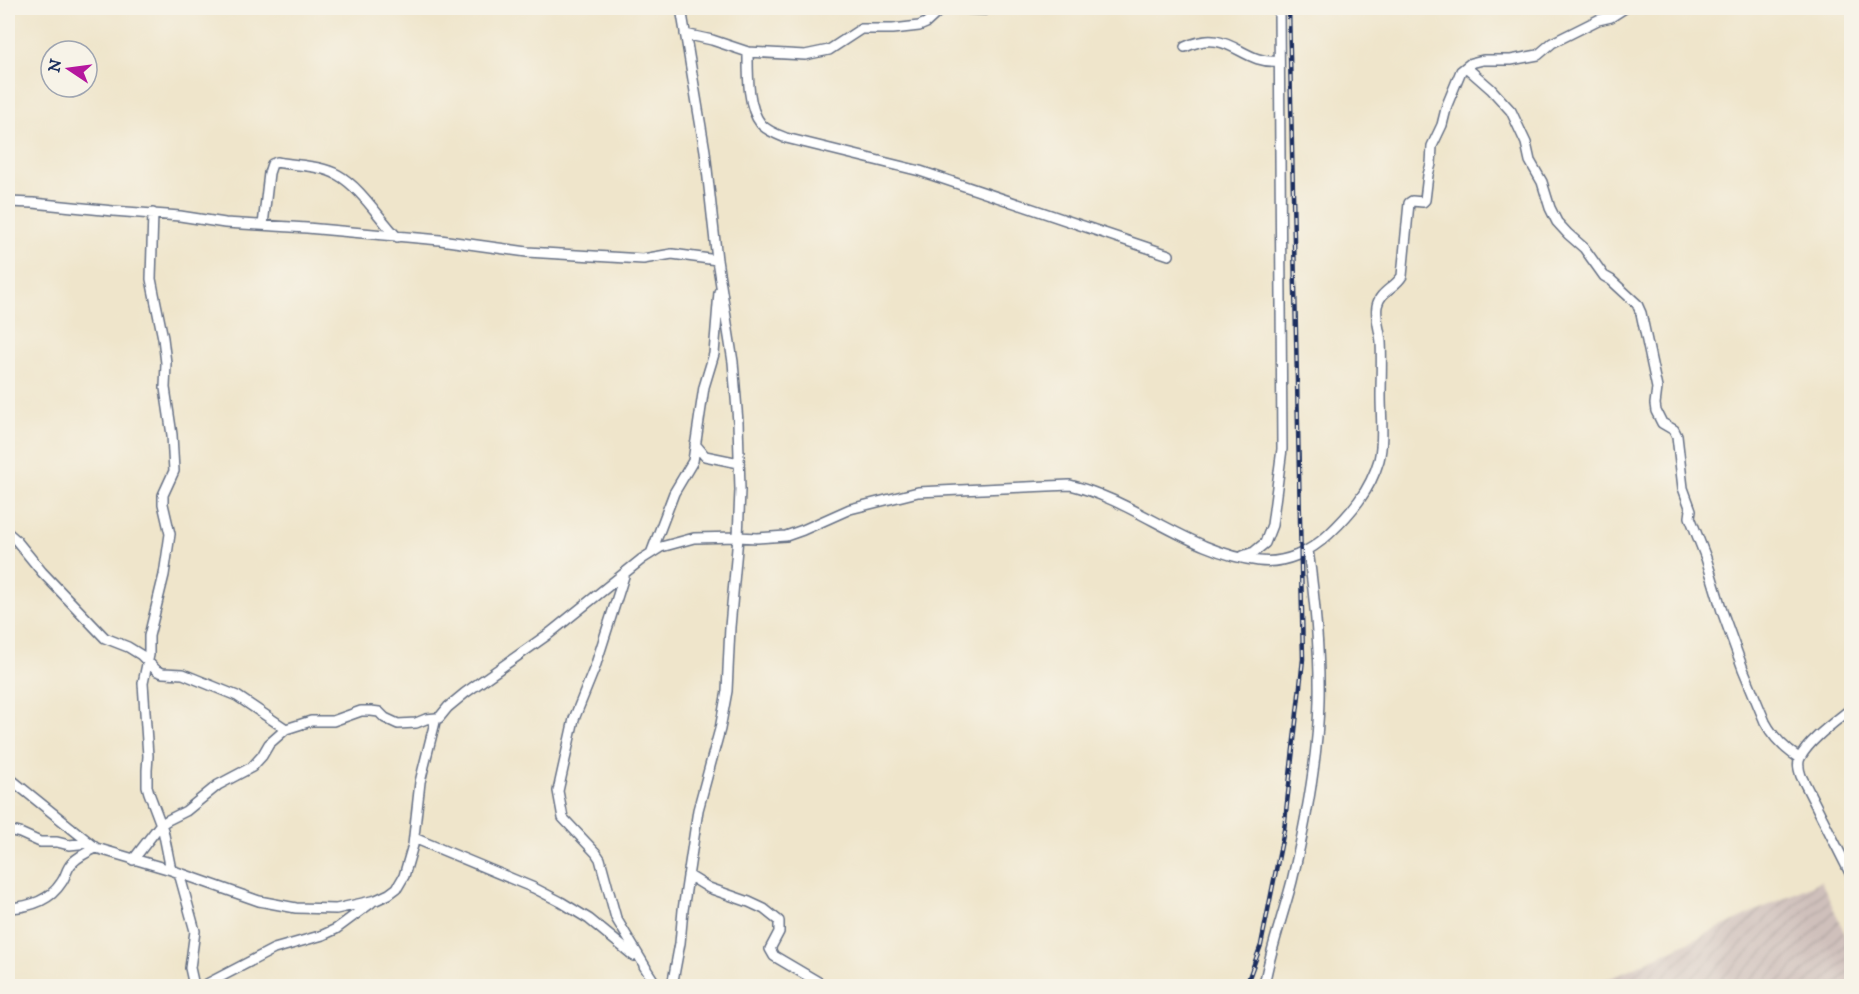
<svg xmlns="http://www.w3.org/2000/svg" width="1859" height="994" font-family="'IM FELL DW Pica',serif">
  <defs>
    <pattern id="industrial-furrows" width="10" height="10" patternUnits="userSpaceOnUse" patternTransform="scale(1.5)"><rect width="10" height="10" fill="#cfc0bb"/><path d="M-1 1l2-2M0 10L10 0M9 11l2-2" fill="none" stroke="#b1a5a3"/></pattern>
  </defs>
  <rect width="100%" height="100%" fill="#f7f3e8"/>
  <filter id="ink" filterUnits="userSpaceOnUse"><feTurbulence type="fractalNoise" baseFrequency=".0167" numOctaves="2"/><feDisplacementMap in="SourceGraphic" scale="12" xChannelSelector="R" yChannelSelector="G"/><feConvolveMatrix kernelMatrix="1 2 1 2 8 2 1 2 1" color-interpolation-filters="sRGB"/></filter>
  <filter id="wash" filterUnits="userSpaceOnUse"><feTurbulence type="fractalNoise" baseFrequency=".008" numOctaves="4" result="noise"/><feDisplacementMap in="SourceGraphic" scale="24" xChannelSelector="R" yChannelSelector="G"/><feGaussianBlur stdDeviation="1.35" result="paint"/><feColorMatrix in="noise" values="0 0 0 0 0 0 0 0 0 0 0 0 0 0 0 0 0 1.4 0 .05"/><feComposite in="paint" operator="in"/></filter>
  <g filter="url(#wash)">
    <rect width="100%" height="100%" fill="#efe5cb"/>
    <path fill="url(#industrial-furrows)" d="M1821,881L1851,947V986H1593Z"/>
  </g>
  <g filter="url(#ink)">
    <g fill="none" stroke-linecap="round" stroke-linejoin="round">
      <defs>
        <path id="minor" d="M685,34L712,40L748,52L805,55L829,50L861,29H893L919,26L926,23L939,11L946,8L985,10
          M1185,47C1230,26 1240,65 1279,61
          M748,52C748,72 747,107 761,124C767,131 778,135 786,138L920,171L1169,255
          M1466,67L1491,89L1511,111L1526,143L1530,161L1542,182L1550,208L1557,222L1568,234L1584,248L1604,276L1611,280L1637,304L1641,313L1657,388L1655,404L1656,411L1662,423L1674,430L1677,436L1683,488L1691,510L1690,517L1706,558L1722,611L1743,669L1765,722C1773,737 1785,749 1799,758
          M8,202L33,203L113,211L180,216L225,223L307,228L440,240L527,252L643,259L672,254L717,260
          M153,213L151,279L163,338L166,363L165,388L172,435L174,471L163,495V504L170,534L164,575L149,636V655L143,683L148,756L147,770V786L149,793L163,830L171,870
          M263,225L269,173L272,164L277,162C297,166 320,165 338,175C360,187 379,218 397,237
          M695,444L705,456L739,463
          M8,533L16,540L42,572L105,638L128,647L141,655L157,671L163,673L183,674L237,696L286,729
          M652,551L674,493L693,461L704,387L714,354L719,292
          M1243,556L1254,552L1265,543L1272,525L1282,449L1279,8
          M625,573L595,667L574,719L558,791L563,818L596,853L600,859L616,918L646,968
          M1852,708C1836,721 1809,740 1800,758C1797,764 1799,770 1801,776L1852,877
          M8,777L96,848L171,870L259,901L296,908L336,909L376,900L389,894L397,888L404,876L413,845L420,782L436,718H439L448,707L465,693L550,633L642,559L661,547L694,538L738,537L757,538L786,536L803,530L850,509L918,492L1070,485C1136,501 1190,553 1259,561C1285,564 1310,552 1329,534C1351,513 1370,491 1379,460C1384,440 1381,417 1381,397C1381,379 1382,360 1381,342C1380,330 1375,318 1377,306C1380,291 1395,288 1402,276L1409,203L1412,201L1423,202L1425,200L1428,175L1431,164L1432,146L1442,125L1447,105L1461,71L1471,63L1483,60H1511L1538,55L1552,43L1598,20L1611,17L1625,8
          M8,830L20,833L40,842H57L69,845L89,843
          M414,838L534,888L561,902L589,919L634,956
          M133,860L160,825L168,820L186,811L218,785L252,767L262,756L269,744L286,729L311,721H333L361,711H371L379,712L385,718L398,724L416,723L426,719L436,718
          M179,873L195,931L190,968L194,986
          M688,875L709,888L749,902L764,909L779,921V932L770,949L774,956L825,986
          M8,908C28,907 49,902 61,883C66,877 66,869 72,863C79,856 87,852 96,848
          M644,966L657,986
          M203,986L274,949L323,935L336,929L371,903
          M672,986L680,943L683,910L698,810L720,729L727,691L730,627L738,537L740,490L738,422L733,362L717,260L705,151L681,8
          M1264,986C1270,950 1283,916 1292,881C1306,822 1318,760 1319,700C1320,650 1315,600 1308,550"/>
      </defs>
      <use href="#minor" stroke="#656f84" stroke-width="12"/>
      <use href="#minor" stroke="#fff" stroke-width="9"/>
      <defs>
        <path id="rail" d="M1246,986L1261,945L1284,830L1303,659L1289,8"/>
      </defs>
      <use href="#rail" stroke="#1b2f5e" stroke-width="4.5"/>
      <use href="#rail" stroke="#f7f3e8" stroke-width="2" stroke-dasharray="7" stroke-linecap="butt"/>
    </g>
  </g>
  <rect width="1859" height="994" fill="none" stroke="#f7f3e8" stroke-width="30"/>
  <g transform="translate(69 69) rotate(283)"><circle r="28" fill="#f7f3e8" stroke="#9fa5b1" stroke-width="1.5"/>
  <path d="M0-4.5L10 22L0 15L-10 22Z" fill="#b5179e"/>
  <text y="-9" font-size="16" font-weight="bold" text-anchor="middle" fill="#1b2f5e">N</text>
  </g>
</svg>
